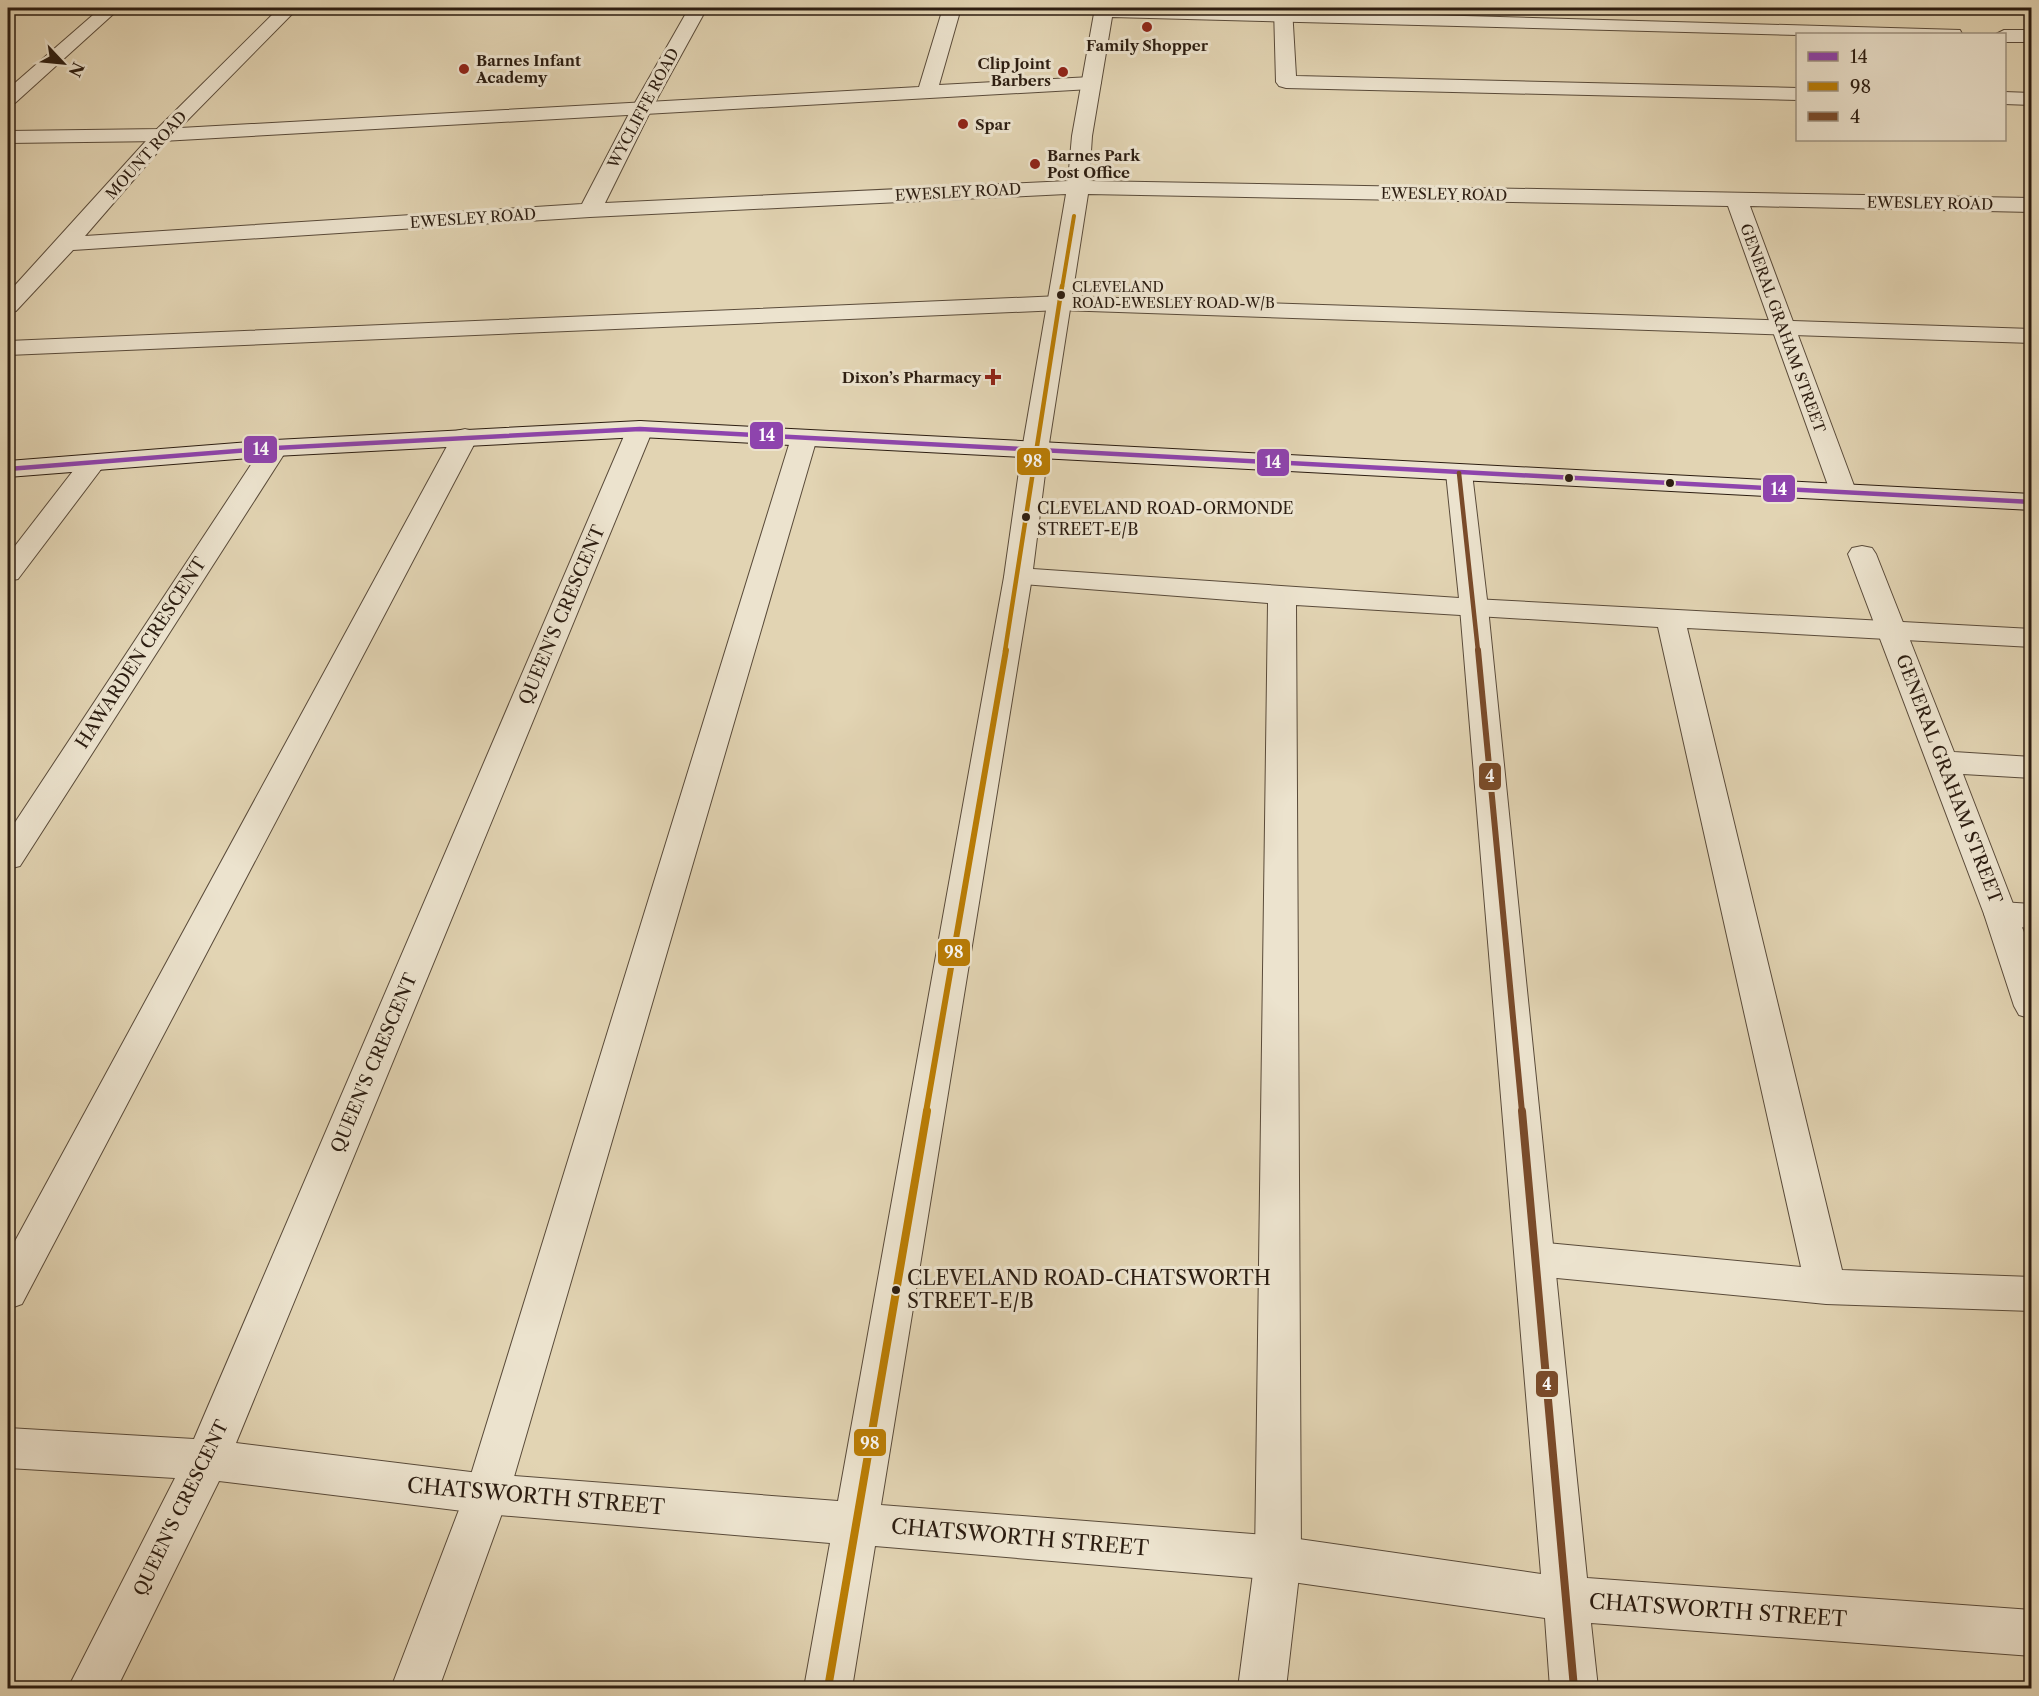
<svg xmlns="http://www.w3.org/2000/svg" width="2039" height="1696" font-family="'Libre Caslon Text',serif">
  <rect width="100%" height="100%" fill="#e2d4b3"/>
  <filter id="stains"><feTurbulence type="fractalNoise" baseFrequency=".00333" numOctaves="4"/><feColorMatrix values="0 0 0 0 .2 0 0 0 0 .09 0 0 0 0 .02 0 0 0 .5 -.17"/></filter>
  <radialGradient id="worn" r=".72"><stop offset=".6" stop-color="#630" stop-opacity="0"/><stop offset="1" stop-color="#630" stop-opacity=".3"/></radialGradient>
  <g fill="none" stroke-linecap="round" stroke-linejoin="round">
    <defs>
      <path id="lane" d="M101,8H120L15,103L8,105V89Z
        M943,8H961L939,85L1091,77L1098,79L1101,83L1098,87L1091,89L162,141L8,143V131L162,129L919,87Z
        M1274,8H1292L1296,76L1798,88V100L1286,88L1279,86L1276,82Z
        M2004,92L2032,93V105L2004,104Z
        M1060,296L2032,329V343L1060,310L8,355V341Z
        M465,429L474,431L478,437L22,1304L8,1309V1254L452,437L456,431Z
        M804,430L813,432L817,438L509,1494L439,1688H391L465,1494L791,438L795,432Z
        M92,456L101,458L105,464L18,579L8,581V555L83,458Z
        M1018,568L1474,599L2032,629V647L1687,628L1842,1270L2032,1277V1311L1826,1304L1536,1276L1522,1271L1516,1259L1522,1247L1536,1242L1801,1267L1658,627L1296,605L1301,1558L1286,1688H1238L1255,1558L1268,603L1008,583L1004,577L1008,571Z
        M2001,902L2032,904V928L2001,926L1989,923L1984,914L1989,905Z"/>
      <path id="street" d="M279,8H298L169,139L85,236L582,204L632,108L689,8H707L652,108L605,203L1068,181L1072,136L1095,8H1180L1960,30L1962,34L1798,35L1112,17L1092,136L1089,181L2032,198V212L1750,206L1856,491L1852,497L1843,499L1834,497L1830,491L1728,206L1088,194L1048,450L1032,577L881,1505L1278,1536L1541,1574L1460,608L1446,473L1450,467L1459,465L1468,467L1472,473L1488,608L1587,1578L2032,1610V1656L1591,1623L1598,1688H1550L1545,1618L1278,1580L875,1546L852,1688H804L830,1543L487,1514L219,1481L117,1688H68L175,1478L8,1468V1428L194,1439L627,429L631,424L640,421L649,424L653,429L236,1443L487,1474L838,1501L1004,577L1022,450L1066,194L590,217L73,250L16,311L8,313V293L155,131Z
        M2004,30H2032V42H2004V34H1996Z
        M275,440L284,442L288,448L20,866L8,869V833L262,448L266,442Z
        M1862,546L1872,548L1876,554L1954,752L2032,757V778L1963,774L2032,953V1019L2019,1015L2014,1006L1984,914L1848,554L1852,548Z"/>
      <path id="secondary" d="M640,421L2032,494V510L640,437L275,456L8,477V461L275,440Z"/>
    </defs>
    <use href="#lane" stroke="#5a4b3a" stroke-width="2"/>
    <use href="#street" stroke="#5a4b3a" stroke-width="2"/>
    <use href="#secondary" stroke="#2c1d11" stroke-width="2"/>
    <use href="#lane" fill="#ece3ce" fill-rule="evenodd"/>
    <use href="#street" fill="#ece3ce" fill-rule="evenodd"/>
    <use href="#secondary" fill="#ece3ce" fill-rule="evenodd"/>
    <defs>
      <path id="bus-1" d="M8,469L275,448L640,429L2032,502"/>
      <path id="bus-2-far3" d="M1062,288L1074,216"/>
      <path id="bus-2-far2" d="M1005,651L1062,286"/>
      <path id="bus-2-far1" d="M926,1112L1006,650"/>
      <path id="bus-2" d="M828,1688L927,1111"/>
      <path id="bus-3-far2" d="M1459,473L1478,651"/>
      <path id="bus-3-far1" d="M1478,650L1522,1112"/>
      <path id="bus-3" d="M1522,1111L1574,1688"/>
    </defs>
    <use href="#bus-1" stroke="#ece3ce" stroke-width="8"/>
    <use href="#bus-2-far3" stroke="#ece3ce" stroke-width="7"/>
    <use href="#bus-2-far2" stroke="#ece3ce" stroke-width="8"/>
    <use href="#bus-2-far1" stroke="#ece3ce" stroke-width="10"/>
    <use href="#bus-2" stroke="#ece3ce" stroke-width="12"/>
    <use href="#bus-3-far2" stroke="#ece3ce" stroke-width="8"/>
    <use href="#bus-3-far1" stroke="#ece3ce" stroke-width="10"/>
    <use href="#bus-3" stroke="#ece3ce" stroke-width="12"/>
    <use href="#bus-1" stroke="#8e44ad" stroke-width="4.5"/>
    <use href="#bus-2-far3" stroke="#ba7d05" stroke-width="4"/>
    <use href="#bus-2-far2" stroke="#ba7d05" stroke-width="4.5"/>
    <use href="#bus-2-far1" stroke="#ba7d05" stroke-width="6"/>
    <use href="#bus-2" stroke="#ba7d05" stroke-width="8"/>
    <use href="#bus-3-far2" stroke="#7a4b2a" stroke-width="4.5"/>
    <use href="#bus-3-far1" stroke="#7a4b2a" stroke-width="6"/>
    <use href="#bus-3" stroke="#7a4b2a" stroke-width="8"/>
  </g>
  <g fill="#8f2418" stroke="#ece3ce" stroke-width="2">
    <circle cx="1147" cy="27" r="6"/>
    <circle cx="464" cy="69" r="6"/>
    <circle cx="1063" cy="72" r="6"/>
    <circle cx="963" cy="124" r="6"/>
    <circle cx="1035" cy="164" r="6"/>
    <path d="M990 368h6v6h6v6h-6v6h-6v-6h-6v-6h6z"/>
  </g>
  <g fill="#2c1d11" stroke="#ece3ce" stroke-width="2">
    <circle cx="1061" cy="295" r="5"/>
    <circle cx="1569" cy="478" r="5"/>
    <circle cx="1670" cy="483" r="5"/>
    <circle cx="1026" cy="517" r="5"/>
    <circle cx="896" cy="1290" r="5"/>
  </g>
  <g text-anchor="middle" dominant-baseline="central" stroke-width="6" stroke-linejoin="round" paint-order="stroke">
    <g font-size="14" fill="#2c1d11" stroke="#ece3ce" text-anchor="start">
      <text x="1072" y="287">CLEVELAND<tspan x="1072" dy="16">ROAD-EWESLEY ROAD-W/B</tspan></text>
    </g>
    <g font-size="15" font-weight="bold" fill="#2c1d11" stroke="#ece3ce" text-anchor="start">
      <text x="1147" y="45" text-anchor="middle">Family Shopper</text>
      <text x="476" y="60">Barnes Infant<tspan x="476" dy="17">Academy</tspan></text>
      <text x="1051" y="63" text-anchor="end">Clip Joint<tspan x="1051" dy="17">Barbers</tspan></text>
      <text x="975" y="124">Spar</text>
      <text x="1047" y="155">Barnes Park<tspan x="1047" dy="17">Post Office</tspan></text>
      <text x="981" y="377" text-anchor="end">Dixon’s Pharmacy</text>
    </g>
    <g font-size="15" fill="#2c1d11" stroke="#ece3ce">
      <text transform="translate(643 108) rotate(-62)">WYCLIFFE ROAD</text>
      <text transform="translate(146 155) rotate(-48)">MOUNT ROAD</text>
      <text transform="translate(958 192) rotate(-3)">EWESLEY ROAD</text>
      <text transform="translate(1444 194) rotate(1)">EWESLEY ROAD</text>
      <text transform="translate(1930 203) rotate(1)">EWESLEY ROAD</text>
      <text transform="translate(473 218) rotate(-4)">EWESLEY ROAD</text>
      <text transform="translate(1783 328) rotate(70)">GENERAL GRAHAM STREET</text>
    </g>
    <g font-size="16" fill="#2c1d11" stroke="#ece3ce" text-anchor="start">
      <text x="1037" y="508">CLEVELAND ROAD-ORMONDE<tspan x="1037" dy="21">STREET-E/B</tspan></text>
    </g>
    <g font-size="18" fill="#2c1d11" stroke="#ece3ce">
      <text transform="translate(562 615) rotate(-67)">QUEEN'S CRESCENT</text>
      <text transform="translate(141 653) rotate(-57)">HAWARDEN CRESCENT</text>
      <text transform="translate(1949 779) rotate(69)">GENERAL GRAHAM STREET</text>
      <text transform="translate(374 1063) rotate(-67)">QUEEN'S CRESCENT</text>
      <text transform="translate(181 1508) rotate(-64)">QUEEN'S CRESCENT</text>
    </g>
    <g font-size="20" fill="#2c1d11" stroke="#ece3ce" text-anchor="start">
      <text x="907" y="1278">CLEVELAND ROAD-CHATSWORTH<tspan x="907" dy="23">STREET-E/B</tspan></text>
    </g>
    <g font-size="21" fill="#2c1d11" stroke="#ece3ce">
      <text transform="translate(536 1496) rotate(5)">CHATSWORTH STREET</text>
      <text transform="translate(1020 1537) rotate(5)">CHATSWORTH STREET</text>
      <text transform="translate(1718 1610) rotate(4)">CHATSWORTH STREET</text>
    </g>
  </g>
  <g stroke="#ece3ce" stroke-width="2">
    <rect x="749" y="421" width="35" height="29" rx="6" fill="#8e44ad"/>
    <rect x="243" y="435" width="35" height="29" rx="6" fill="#8e44ad"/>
    <rect x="1016" y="447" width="35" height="29" rx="6" fill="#ba7d05"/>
    <rect x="1256" y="448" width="34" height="29" rx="6" fill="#8e44ad"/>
    <rect x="1762" y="474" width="34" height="29" rx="6" fill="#8e44ad"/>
    <rect x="1478" y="762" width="24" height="29" rx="6" fill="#7a4b2a"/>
    <rect x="937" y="938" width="34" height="29" rx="6" fill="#ba7d05"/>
    <rect x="1535" y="1370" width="24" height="28" rx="6" fill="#7a4b2a"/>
    <rect x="853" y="1428" width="34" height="29" rx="6" fill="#ba7d05"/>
  </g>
  <g font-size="16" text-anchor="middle" font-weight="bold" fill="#fff">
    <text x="767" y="441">14</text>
    <text x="261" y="455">14</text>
    <text x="1033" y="467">98</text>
    <text x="1273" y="468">14</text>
    <text x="1779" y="495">14</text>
    <text x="1490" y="782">4</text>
    <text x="954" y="958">98</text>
    <text x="1547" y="1390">4</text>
    <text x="870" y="1449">98</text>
  </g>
  <rect width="2039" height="1696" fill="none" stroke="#e2d4b3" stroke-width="30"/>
  <rect x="9" y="9" width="2021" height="1678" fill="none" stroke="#2c1d11" stroke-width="3"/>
  <rect x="15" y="15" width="2009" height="1666" fill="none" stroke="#2c1d11" stroke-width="1.5"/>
  <rect x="1796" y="33" width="210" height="108" fill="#ece3ce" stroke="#9f9482" stroke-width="1.5"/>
  <rect x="1808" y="52" width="30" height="9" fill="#8e44ad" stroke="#9f9482" stroke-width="1.5"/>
  <text x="1850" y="63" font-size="18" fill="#2c1d11">14</text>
  <rect x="1808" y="82" width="30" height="9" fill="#ba7d05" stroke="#9f9482" stroke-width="1.5"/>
  <text x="1850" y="93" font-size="18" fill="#2c1d11">98</text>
  <rect x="1808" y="112" width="30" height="9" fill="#7a4b2a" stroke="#9f9482" stroke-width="1.5"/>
  <text x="1850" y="123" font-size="18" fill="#2c1d11">4</text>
  <g transform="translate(63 63) rotate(116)" stroke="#ece3ce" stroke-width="4.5" paint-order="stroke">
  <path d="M0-4.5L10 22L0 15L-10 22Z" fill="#2c1d11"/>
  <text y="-9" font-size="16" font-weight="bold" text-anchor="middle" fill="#2c1d11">N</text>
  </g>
  <rect width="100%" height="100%" filter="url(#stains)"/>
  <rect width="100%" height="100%" fill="url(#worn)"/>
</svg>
